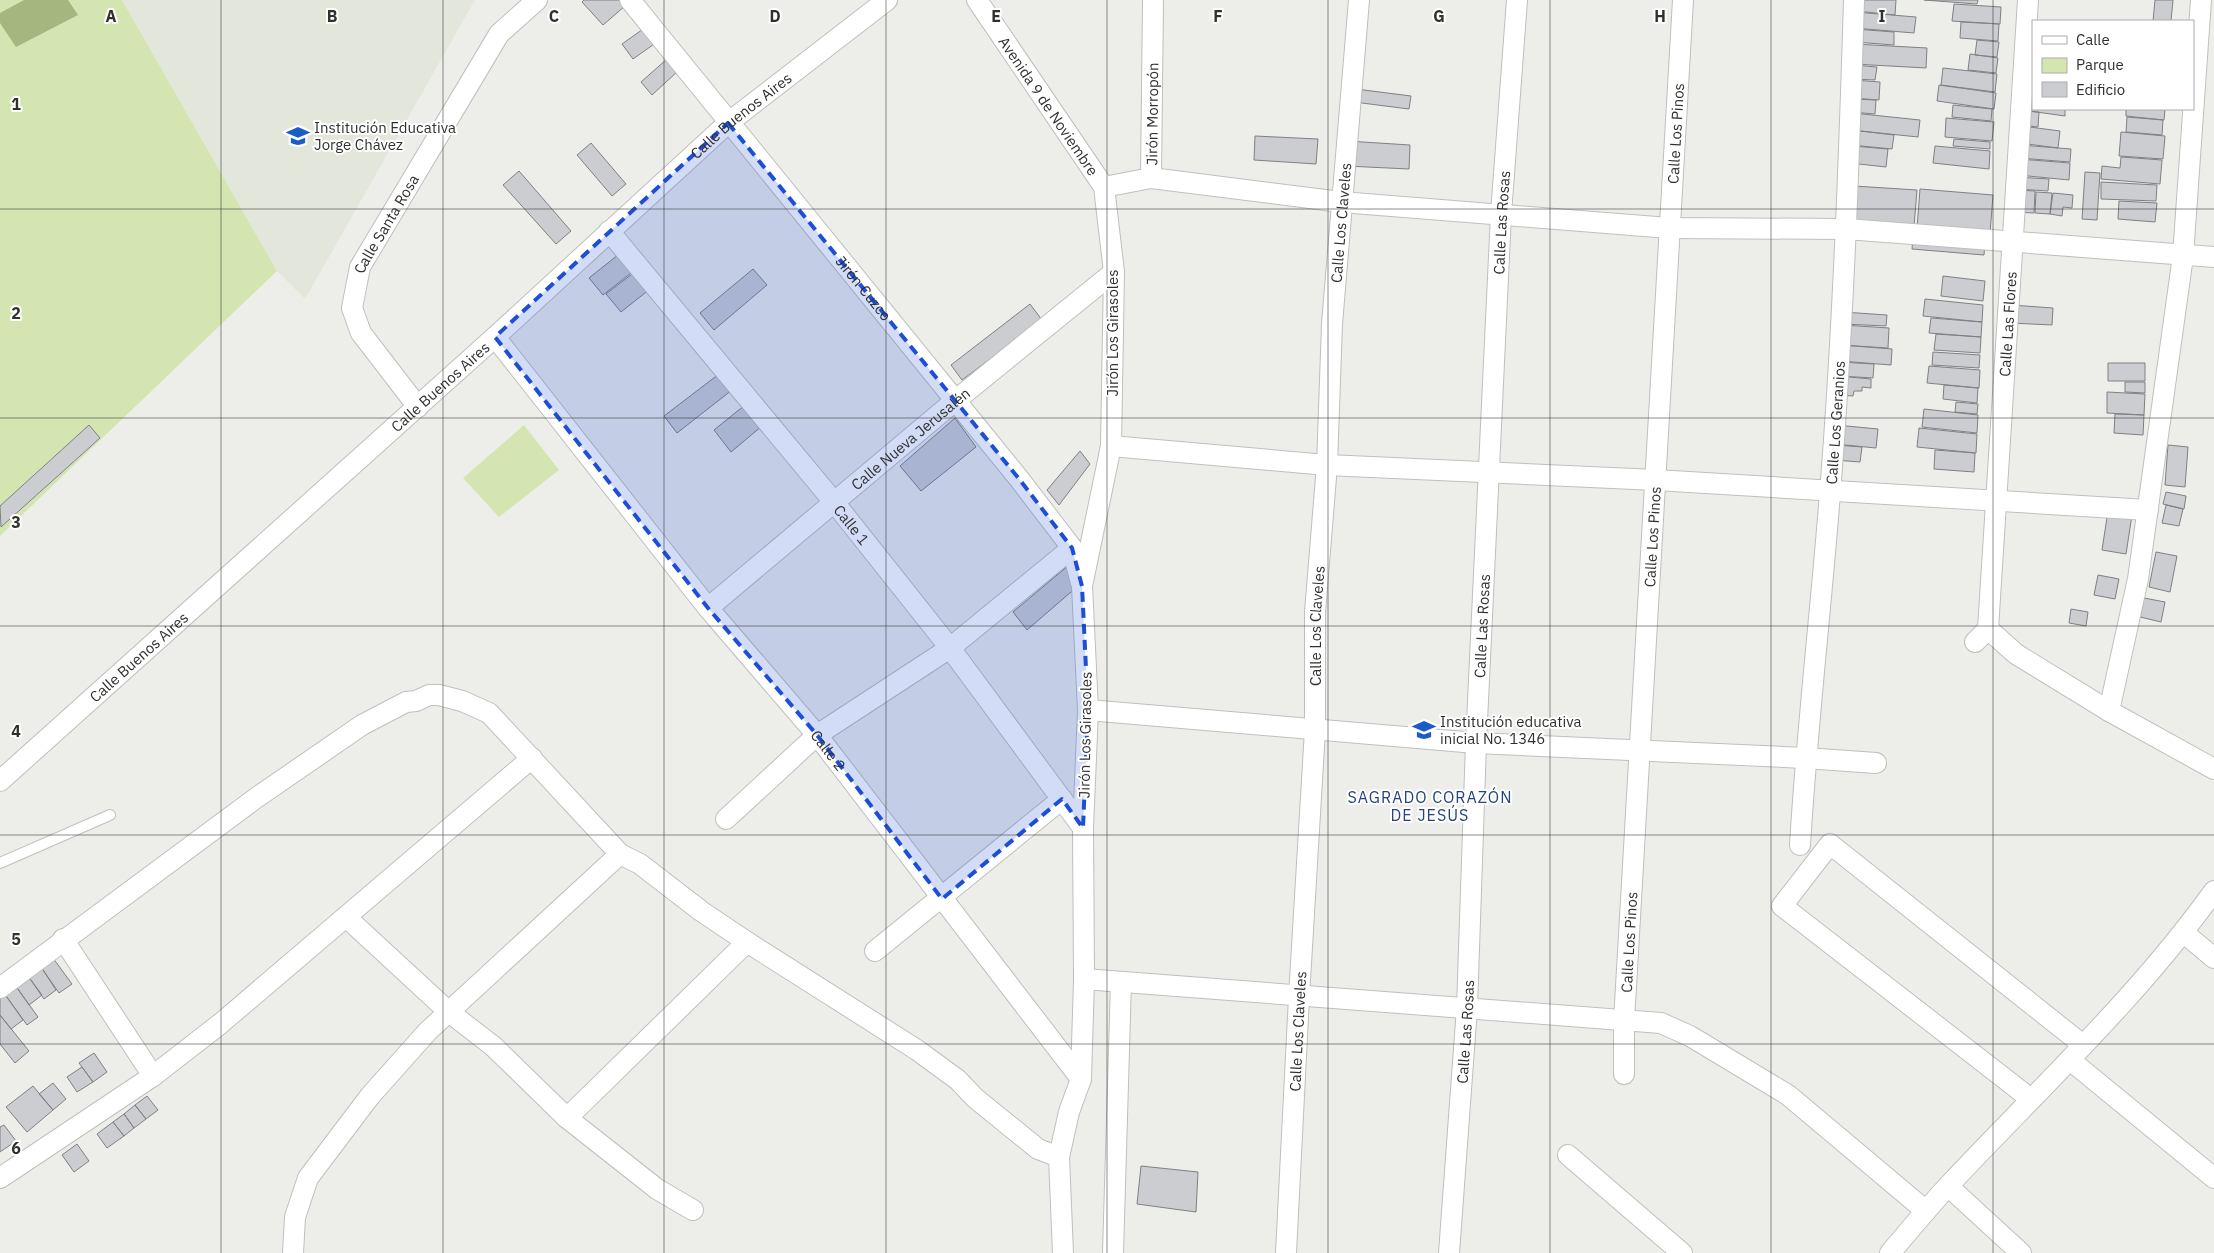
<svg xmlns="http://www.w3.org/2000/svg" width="2214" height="1253" font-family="'IBM Plex Sans',sans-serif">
  <rect width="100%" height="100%" fill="#edeeea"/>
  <path fill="#e3e7db" d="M122,0H475L305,299L277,271Z"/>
  <path fill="#d4e5b2" d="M0,0H122L277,271L0,536Z
    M524,425L559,470L499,517L463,478Z"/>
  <path fill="#a4b77f" d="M24,0H68L78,15L16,47L0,23V13Z"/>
  <path fill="#cbcdd1" stroke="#7e8083" d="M584,0H620L625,6L603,25L582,2Z
    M1857,0H1896L1895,15L1856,11Z
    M1924,0H1978L1977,4Z
    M2155,0H2173L2171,21H2153Z
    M1954,4L2001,7L2000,24L1952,21Z
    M1855,12L1916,17L1914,33L1854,28Z
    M1961,22L1999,24L1998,41L1960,38Z
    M646,27L657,42L633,59L622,44Z
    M1855,29L1894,32V45L1855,42Z
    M1977,40L1999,42L1997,57L1975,55Z
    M1854,44L1927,48L1926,68L1853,64Z
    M1970,54L1998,58L1996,73L1968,70Z
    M667,59L678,71L652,95L641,82Z
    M1854,65L1877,67L1875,80L1853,79Z
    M1943,68L1997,74L1995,92L1941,85Z
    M1854,80L1880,82L1879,100L1852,98Z
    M1939,85L1996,93L1994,109L1937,101Z
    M1356,89L1411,96L1409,109L1354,102Z
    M2024,93L2033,95V109H2065V116L2022,110Z
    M1853,99L1876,100L1875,114L1852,112Z
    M1953,105L1992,109L1991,121L1952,117Z
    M2126,109H2165L2164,120L2126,116Z
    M2023,111L2039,112L2038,127L2022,125Z
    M1853,113L1920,120L1918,137L1851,130Z
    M2127,117L2163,120L2162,135L2126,132Z
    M1946,118L1994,122L1992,141L1945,137Z
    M2022,126L2060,131L2058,148L2020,143Z
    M1852,130L1894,135L1892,149L1851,145Z
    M2121,132L2165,136L2163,159L2119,156Z
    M1255,136L1318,139L1316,164L1254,160Z
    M1954,139L1990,142V149L1953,146Z
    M1347,141L1410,145L1409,169L1346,166Z
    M591,143L626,184L612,196L577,155Z
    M2020,145L2071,149L2070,162L2019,158Z
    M1852,146L1888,149L1886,167L1850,163Z
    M1935,146L1990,151L1989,169L1933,163Z
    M2121,157L2162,160L2160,184L2101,179L2102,166L2120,168Z
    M2019,159L2070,163L2069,180L2018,175Z
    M519,171L571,231L556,244L503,185Z
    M2085,172L2100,173L2097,220L2082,219Z
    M2017,177L2049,179L2048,191L2017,189Z
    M2101,182L2157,185L2156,201L2101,199Z
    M1854,186L1917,190L1914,226L1852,222Z
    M1920,189L1993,195L1990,234L1917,228Z
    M2017,190L2035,191L2034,213L2016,212Z
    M2036,192L2052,193L2050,214L2035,213Z
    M2053,193L2073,195L2072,208L2063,207L2062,216L2050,214Z
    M2119,201L2157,203L2155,222L2118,219Z
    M1913,236L1985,242L1984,255L1912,249Z
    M623,251L636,269L603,295L589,278Z
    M753,269L767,285L714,330L700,313Z
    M636,271L650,289L621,312L606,294Z
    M1943,276L1985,281L1983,301L1941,296Z
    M1925,299L1983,305L1982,322L1923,316Z
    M1030,304L1042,320L962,380L951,365Z
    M2011,305L2053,308L2052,325L2010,323Z
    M1843,312L1887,315L1886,326L1843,324Z
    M1931,318L1982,322L1981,337L1929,333Z
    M1843,325L1889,328L1888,348L1841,345Z
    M1936,334L1981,337L1980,353L1934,350Z
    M1841,345L1892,349L1891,365L1840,361Z
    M1933,352L1980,355L1979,368L1932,365Z
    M1840,362L1874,364L1873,378L1839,376Z
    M2108,363H2145V381H2108Z
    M1929,366L1980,370L1979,388L1927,383Z
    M719,374L732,390L677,433L664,416Z
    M1839,376L1871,379V388L1862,387V391H1854L1853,396L1838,395Z
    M2125,382H2145V393L2125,392Z
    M1944,385L1978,388L1977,403L1943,399Z
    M2107,392L2145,394L2144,415L2107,413Z
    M1956,402L1978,404L1977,414L1955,412Z
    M745,405L762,426L731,452L714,430Z
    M1924,409L1978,415L1977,433L1922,427Z
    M2115,414L2144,415L2143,435L2114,433Z
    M955,418L976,447L921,491L900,466Z
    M89,425L100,438L1,527L0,506Z
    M1836,425L1878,429L1876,448L1835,444Z
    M1919,428L1977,434L1976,453L1917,447Z
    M1836,445L1862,447L1860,462L1834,460Z
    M2168,445L2188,447L2185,487L2165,485Z
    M1935,450L1975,453L1974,472L1934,469Z
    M1080,451L1090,464L1059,505L1047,490Z
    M2166,492L2186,496L2184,509L2163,504Z
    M2166,505L2183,509L2179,526L2162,523Z
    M2108,511L2132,515L2126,554L2102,550Z
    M2156,552L2177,556L2170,592L2149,587Z
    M1069,565L1078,586L1027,630L1013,612Z
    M2098,575L2119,579L2115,599L2094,595Z
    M2144,598L2165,602L2161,622L2140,617Z
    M2071,609L2088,612L2086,626L2069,623Z
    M53,958L72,984L59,993L41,967Z
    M41,967L56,990L44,999L28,976Z
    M28,976L42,995L29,1005L15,985Z
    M15,985L38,1017L27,1025L4,993Z
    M4,993L23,1020L11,1029L0,1015V996Z
    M0,1015L29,1051L15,1063L0,1044Z
    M94,1053L107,1072L93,1082L79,1063Z
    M82,1067L93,1082L77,1092L67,1077Z
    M53,1083L66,1099L53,1110L39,1094Z
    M33,1086L53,1110L27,1132L6,1107Z
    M147,1096L158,1110L146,1119L135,1105Z
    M135,1105L146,1119L134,1128L124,1114Z
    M124,1114L134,1128L124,1136L113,1122Z
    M113,1122L124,1136L107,1148L97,1134Z
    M4,1125L16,1141L0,1152V1127Z
    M77,1144L89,1161L74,1172L62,1155Z
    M1141,1166L1198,1172L1196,1212L1137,1204Z"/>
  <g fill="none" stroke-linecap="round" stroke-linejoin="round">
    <defs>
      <path id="lane" d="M0,863L110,815"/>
      <g id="street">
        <path id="s1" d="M630,0L1020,480L1072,548L1081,583"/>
        <path id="s2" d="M977,0L1104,187L1114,272L1111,446L1082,586L1088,710L1083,828L1084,979L1081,1079L1069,1112L1059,1157L1063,1253"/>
        <path d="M1151,178L1341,202L1669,228L1846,229L2214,257"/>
        <path id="s3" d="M1104,187L1151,178L1153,0"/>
        <path id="s4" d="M609,231L834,502L950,648L1083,828"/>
        <path id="s5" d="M495,337L708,608L817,735L1081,1079"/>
        <path id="s6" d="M418,407L361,333L352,308L360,267L499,34L537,0"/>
        <path d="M1111,446L1327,465L1656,480L2148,510"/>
        <path id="s7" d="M708,608L956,400L1114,272"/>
        <path d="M1988,629L2016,654L2109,711L2214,769"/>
        <path id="s8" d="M1975,642L1988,629L2028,0"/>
        <path d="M1088,710L1476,743L1805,758L1876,763"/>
        <path d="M2109,711L2138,579L2183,256L2201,0"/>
        <path id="s9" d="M0,781L495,337L728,123L887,0"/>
        <path d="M726,819L817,735L950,648L1072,548"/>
        <path id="s10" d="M1800,845C1807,727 1821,610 1830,493C1843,329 1849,164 1854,0"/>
        <path d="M346,917L449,1012L493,1046L567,1118L657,1189L693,1210"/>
        <path d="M2184,933L2214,958"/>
        <path d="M63,939L153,1076"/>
        <path d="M875,951L1062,799"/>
        <path d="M1084,979L1661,1023L1690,1036L1788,1095L1926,1211"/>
        <path d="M0,988L256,798L362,725L406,702L416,701L429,695H439L462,701L489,713L620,854L640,864L701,911L747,942L917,1050L958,1080L975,1098L1038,1149L1059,1157"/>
        <path d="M2070,1060L2214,1178"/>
        <path id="s11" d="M1624,1074V1021L1683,0"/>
        <path d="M2031,1099L1782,906L1830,844L2083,1045"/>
        <path d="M567,1118L747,942"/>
        <path d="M1568,1155L1682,1253"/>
        <path d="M0,1178L153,1076L220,1024L532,758"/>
        <path d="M1948,1186L2021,1253"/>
        <path d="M293,1253L295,1217L308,1178L370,1096L428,1031L620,854"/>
        <path d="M1113,1253L1121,982"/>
        <path id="s12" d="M1286,1253L1299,997L1315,730V612L1327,465L1332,324L1359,0"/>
        <path id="s13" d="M1449,1253L1467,1008L1476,743L1501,214L1517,0"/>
        <path d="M1890,1253C1910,1230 1929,1206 1950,1184C2040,1088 2137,998 2214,891"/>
      </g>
    </defs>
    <use href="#lane" stroke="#bfc0bc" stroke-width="12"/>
    <use href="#street" stroke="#bfc0bc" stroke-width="22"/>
    <use href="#lane" stroke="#fff" stroke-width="10"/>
    <use href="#street" stroke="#fff" stroke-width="20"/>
  </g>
  <path fill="#1d4ed8" fill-opacity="0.2" stroke="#1d4ed8" stroke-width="4" stroke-dasharray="10 6" stroke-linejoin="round" d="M728,123L1020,480L1072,548L1082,586L1088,710L1083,828L1062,799L942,899L817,735L708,608L495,337Z"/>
  <path fill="none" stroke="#30302f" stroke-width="1" stroke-opacity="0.55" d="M221,0V1253M443,0V1253M664,0V1253M886,0V1253M1107,0V1253M1328,0V1253M1550,0V1253M1771,0V1253M1993,0V1253M0,209H2214M0,418H2214M0,626H2214M0,835H2214M0,1044H2214"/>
  <defs>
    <symbol id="school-bare" viewBox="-9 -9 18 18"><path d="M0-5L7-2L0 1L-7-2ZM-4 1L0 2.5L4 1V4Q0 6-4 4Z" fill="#1b5cc7" stroke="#fff" stroke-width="2.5" paint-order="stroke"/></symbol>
  </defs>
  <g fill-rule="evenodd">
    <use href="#school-bare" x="282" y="120" width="32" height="32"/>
    <use href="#school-bare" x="1408" y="714" width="32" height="32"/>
  </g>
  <g text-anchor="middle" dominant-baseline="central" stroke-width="4" stroke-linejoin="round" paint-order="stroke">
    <g font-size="15" fill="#30302f" stroke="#fff">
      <text stroke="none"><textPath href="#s2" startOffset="128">Avenida 9 de Noviembre</textPath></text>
      <text stroke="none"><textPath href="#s3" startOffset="112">Jirón Morropón</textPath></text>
      <text stroke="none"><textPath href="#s9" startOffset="996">Calle Buenos Aires</textPath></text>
      <text stroke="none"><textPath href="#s11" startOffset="942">Calle Los Pinos</textPath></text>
      <text stroke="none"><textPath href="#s12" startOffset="1032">Calle Los Claveles</textPath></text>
      <text stroke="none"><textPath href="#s13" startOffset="1032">Calle Las Rosas</textPath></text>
      <text stroke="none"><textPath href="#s6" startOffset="212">Calle Santa Rosa</textPath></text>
      <text stroke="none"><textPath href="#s1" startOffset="371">Jirón Cuzco</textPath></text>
      <text stroke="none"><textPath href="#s8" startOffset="324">Calle Las Flores</textPath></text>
      <text transform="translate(1112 333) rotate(-90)">Jirón Los Girasoles</text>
      <text stroke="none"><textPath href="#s9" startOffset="591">Calle Buenos Aires</textPath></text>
      <text stroke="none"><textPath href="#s10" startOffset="424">Calle Los Geranios</textPath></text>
      <text stroke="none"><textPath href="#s7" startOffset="264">Calle Nueva Jerusalén</textPath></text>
      <text stroke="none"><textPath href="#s4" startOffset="381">Calle 1</textPath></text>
      <text stroke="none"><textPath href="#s11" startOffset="538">Calle Los Pinos</textPath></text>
      <text stroke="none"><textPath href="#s12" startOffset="628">Calle Los Claveles</textPath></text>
      <text stroke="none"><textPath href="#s13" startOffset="628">Calle Las Rosas</textPath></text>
      <text stroke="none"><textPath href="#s9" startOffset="186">Calle Buenos Aires</textPath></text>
      <text transform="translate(1085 735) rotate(-89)">Jirón Los Girasoles</text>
      <text stroke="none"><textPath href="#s5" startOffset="531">Calle 2</textPath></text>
      <text stroke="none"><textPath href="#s11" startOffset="132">Calle Los Pinos</textPath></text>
      <text stroke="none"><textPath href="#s12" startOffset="222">Calle Los Claveles</textPath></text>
      <text stroke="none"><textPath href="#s13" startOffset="222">Calle Las Rosas</textPath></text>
    </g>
    <g font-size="15" fill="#30302f" stroke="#fff" text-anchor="start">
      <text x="314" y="127">Institución Educativa<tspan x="314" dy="17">Jorge Chávez</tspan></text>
      <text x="1440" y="721">Institución educativa<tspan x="1440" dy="17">inicial No. 1346</tspan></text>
    </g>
    <g font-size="16" letter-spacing="1" fill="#25447b" stroke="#fff">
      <text x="1430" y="797">SAGRADO CORAZÓN<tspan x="1430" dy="18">DE JESÚS</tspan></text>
    </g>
  </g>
  <g font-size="16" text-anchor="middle" font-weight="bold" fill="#30302f" stroke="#fff" stroke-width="4" stroke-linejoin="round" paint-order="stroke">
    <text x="111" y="22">A</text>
    <text x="332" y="22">B</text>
    <text x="554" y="22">C</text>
    <text x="775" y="22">D</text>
    <text x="996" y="22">E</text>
    <text x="1218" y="22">F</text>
    <text x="1439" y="22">G</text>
    <text x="1660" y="22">H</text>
    <text x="1882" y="22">I</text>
    <text x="16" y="110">1</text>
    <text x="16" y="319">2</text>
    <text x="16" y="528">3</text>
    <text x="16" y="737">4</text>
    <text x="16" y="945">5</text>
    <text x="16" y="1154">6</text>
  </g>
  <rect x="2032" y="20" width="162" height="90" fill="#ffffff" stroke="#acacac"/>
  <rect x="2042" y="36" width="25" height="8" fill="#ffffff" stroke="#acacac"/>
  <text x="2076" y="45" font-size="15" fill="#30302f">Calle</text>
  <rect x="2042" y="58" width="25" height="15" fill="#d4e5b2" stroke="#acacac"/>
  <text x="2076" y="70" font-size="15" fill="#30302f">Parque</text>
  <rect x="2042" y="82" width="25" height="15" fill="#cbcdd1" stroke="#acacac"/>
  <text x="2076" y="95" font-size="15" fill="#30302f">Edificio</text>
</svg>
